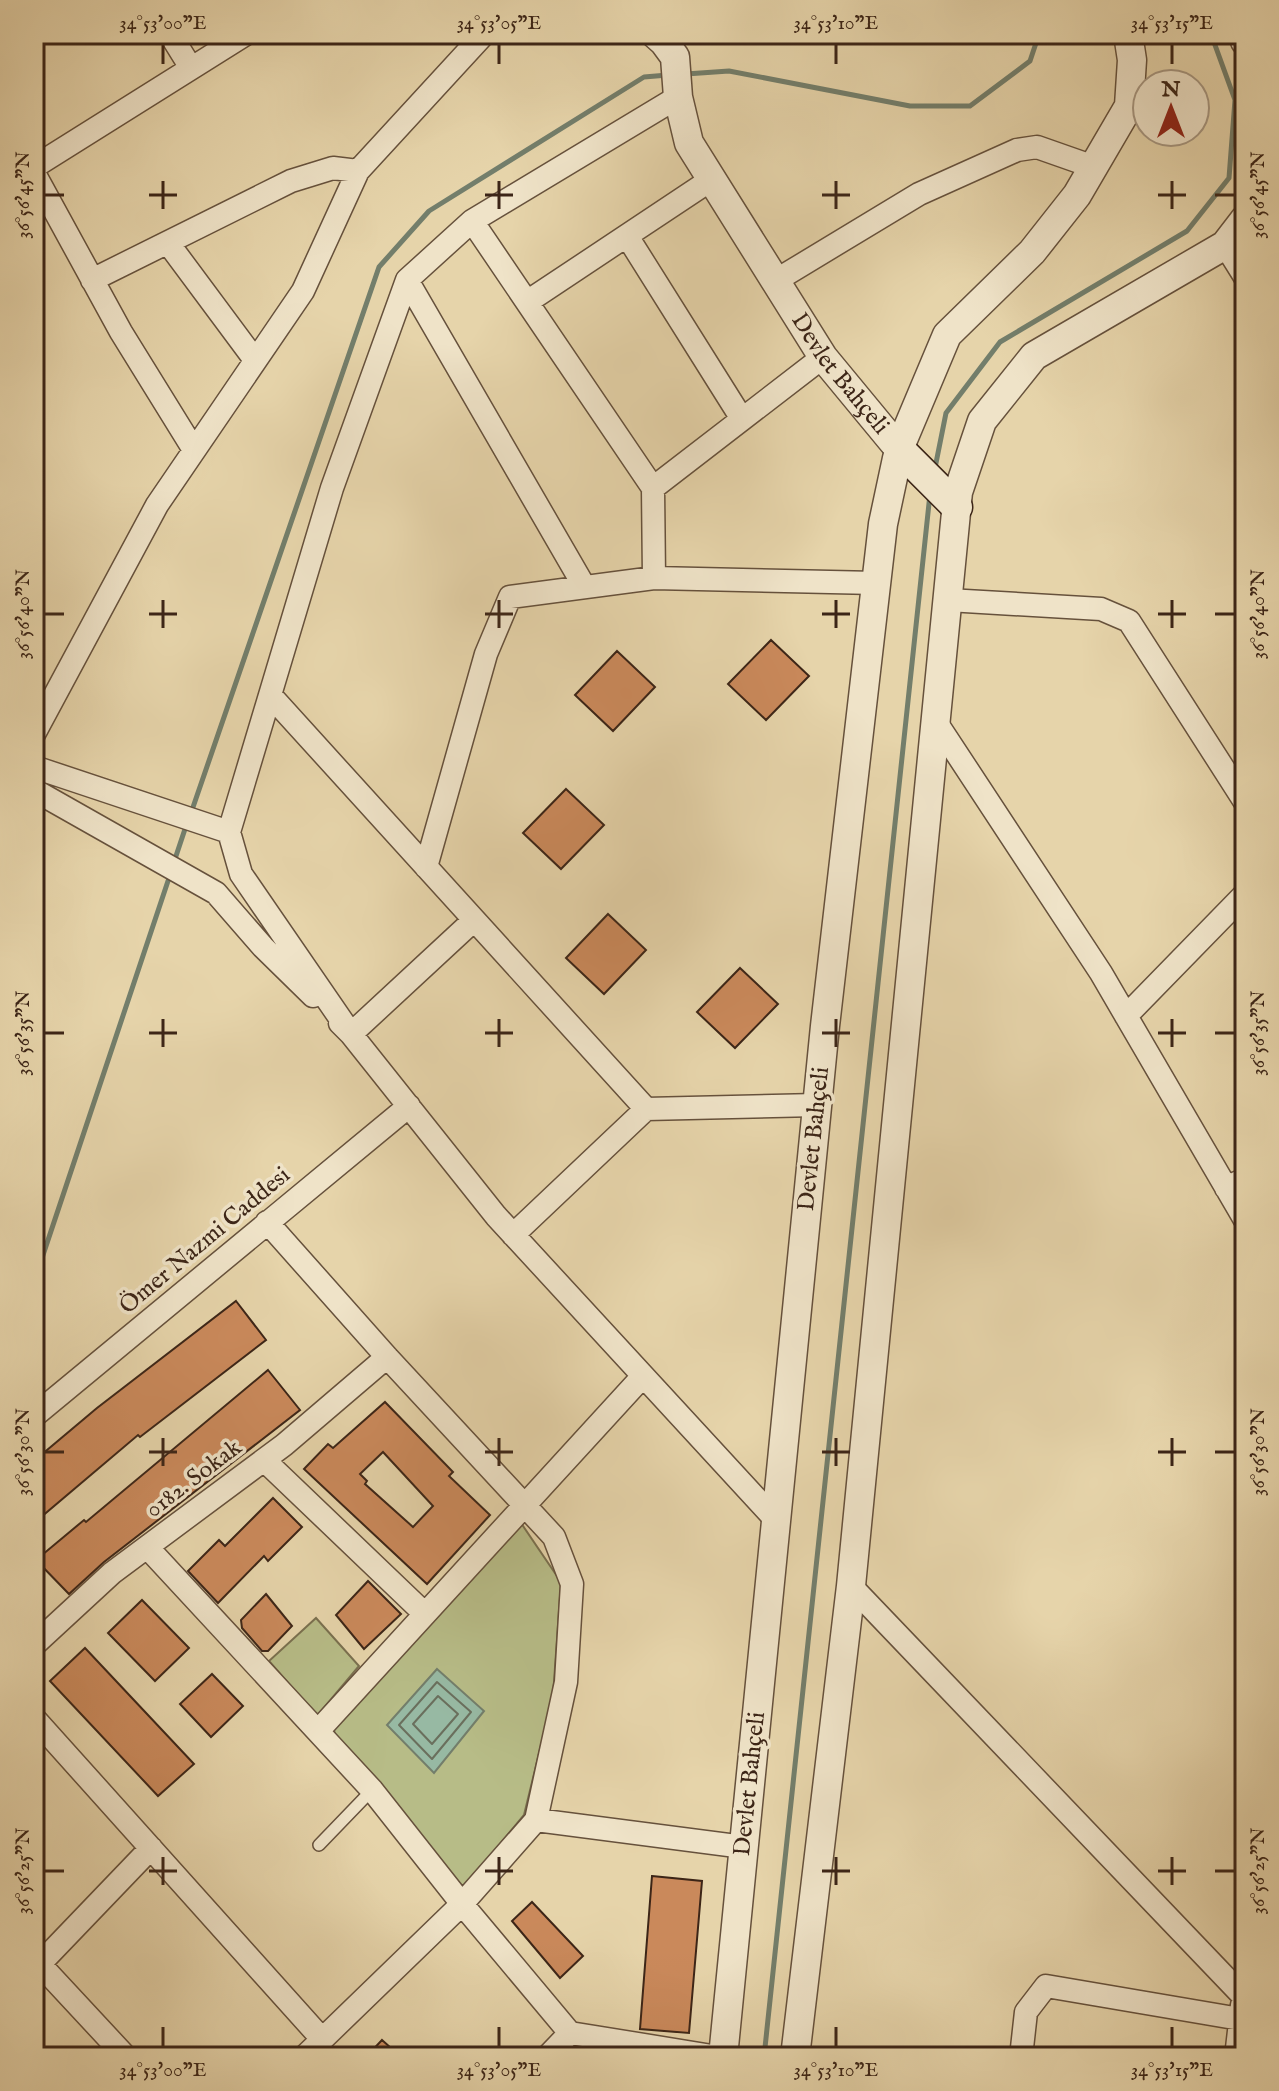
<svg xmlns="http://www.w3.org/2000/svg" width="1279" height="2091" font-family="'IM FELL English',serif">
  <rect width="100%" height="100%" fill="#e6d4aa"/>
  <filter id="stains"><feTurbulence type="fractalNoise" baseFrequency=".0025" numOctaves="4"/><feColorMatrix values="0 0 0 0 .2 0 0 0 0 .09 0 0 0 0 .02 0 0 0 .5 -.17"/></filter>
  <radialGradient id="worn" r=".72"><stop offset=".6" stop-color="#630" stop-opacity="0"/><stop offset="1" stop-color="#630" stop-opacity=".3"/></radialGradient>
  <path fill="#b7bc87" stroke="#7a704f" stroke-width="2" d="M521,1523L561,1582L553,1696L524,1815L462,1890L336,1739L333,1726Z
    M316,1618L359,1666L317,1716L269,1661Z"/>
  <path fill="#97b9a3" stroke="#737e6b" stroke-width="2" d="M437,1669L484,1711L434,1773L387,1725Z"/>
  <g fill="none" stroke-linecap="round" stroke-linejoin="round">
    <path stroke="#6a6f5d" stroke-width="2" d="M437,1682L471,1712L432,1759L399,1725Z
      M438,1696L458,1714L432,1744L413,1724Z"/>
    <path stroke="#737e6b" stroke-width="5" d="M686,74L729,71L910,106H970L1030,61L1039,34
      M935,468L946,413L1000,342L1187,231L1229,178L1235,100L1211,34
      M191,813L379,267L429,211L644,77L668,75
      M174,862L186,826
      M34,1282L170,875
      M764,2057L930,494"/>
  </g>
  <path fill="#ca895b" stroke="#3c2517" stroke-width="2" fill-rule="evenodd" d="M771,640L809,676L766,720L728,684Z
    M617,651L655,687L613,731L575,695Z
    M566,789L604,825L561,869L523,833Z
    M608,914L646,950L604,994L566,958Z
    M740,968L778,1004L735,1048L697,1012Z
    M236,1301L266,1340L140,1437L138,1435L34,1523V1461L97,1408Z
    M268,1370L300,1410L104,1562L69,1594L36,1560L84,1520L86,1522Z
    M385,1402L453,1472L449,1476L490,1515L427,1584L304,1469L328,1444L333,1448ZM383,1452L433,1506L413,1527L365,1484L367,1481L360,1474Z
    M273,1498L302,1527L268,1561L264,1556L218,1603L188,1571L219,1540L225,1546Z
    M368,1581L401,1614L364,1649L336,1615Z
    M266,1594L292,1626L268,1651H262L242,1628L241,1620Z
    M142,1600L189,1648L155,1681L108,1633Z
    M85,1648L194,1764L158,1796L50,1681Z
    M212,1674L243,1706L211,1737L180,1704Z
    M652,1876L702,1881L689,2033L640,2029Z
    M532,1902L583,1956L560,1978L512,1921Z
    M382,2040L401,2057H366Z"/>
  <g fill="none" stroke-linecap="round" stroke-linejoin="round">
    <defs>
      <path id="service" d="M319,1845L372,1790"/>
      <path id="minor" d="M170,34L191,68
        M34,167L246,34
        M34,173L121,332L194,450
        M472,221L653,488L654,578
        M627,236L742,419
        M168,243L255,360
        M1225,245L1245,277
        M92,280L291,181L333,168L358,171
        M407,280L584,586
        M775,281L919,194L1017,150L1037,147L1094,167
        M527,302L712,179
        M653,488L823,357
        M948,600L1101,609L1129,621L1245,802
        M271,696L646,1109
        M936,722L1101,973L1245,1220
        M34,734L157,505L303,291L358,171L484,34
        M34,767L229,832L241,874L351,1034L496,1216L776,1520
        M34,790L216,893L263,947L313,996
        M229,832L332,488L407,280L472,221L678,97
        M426,867L486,654L510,597L654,578L876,583
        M1126,1016L1245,894
        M340,1023L351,1034L474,920
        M1226,1188L1245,1179
        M267,1222L387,1357L554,1537L572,1584L566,1682L536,1820L462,1904L304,2057
        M513,1235L646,1109L817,1105
        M34,1416L409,1106
        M264,1460L425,1614
        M147,1547L372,1790L462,1904L570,2033L718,2057
        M851,1586L1245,1998
        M34,1645L112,1573L284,1445L387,1357
        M34,1718L322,2039
        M318,1731L643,1376
        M536,1820L744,1847
        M34,1958L126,2057
        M34,1970L151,1848
        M547,2057L570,2033
        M1021,2057L1026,2012L1046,1986L1240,2019
        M1236,2057L1242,2005"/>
      <g id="tertiary">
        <path id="s1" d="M655,34L664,42L675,57L678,97L689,143L823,357L899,449L883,524L825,1026L723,2057"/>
        <path d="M1243,34L1245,41"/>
        <path d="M899,449L947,335L1032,252L1077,195L1129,106L1132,60L1128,34"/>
        <path d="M795,2057L851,1586L958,492L982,421L1034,356L1225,245L1245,219"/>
      </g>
      <path id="secondary" d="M899,449L957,507"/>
    </defs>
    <use href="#service" stroke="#66513c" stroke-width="14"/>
    <use href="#minor" stroke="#66513c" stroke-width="25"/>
    <use href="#tertiary" stroke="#66513c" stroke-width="31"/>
    <use href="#secondary" stroke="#3c2517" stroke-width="33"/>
    <use href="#service" stroke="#efe3c8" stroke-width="11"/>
    <use href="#minor" stroke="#efe3c8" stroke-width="22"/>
    <use href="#tertiary" stroke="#efe3c8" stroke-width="28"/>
    <use href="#secondary" stroke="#efe3c8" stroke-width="30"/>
  </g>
  <path fill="none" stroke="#3c2517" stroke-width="3" d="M163,44V64M499,44V64M836,44V64M1172,44V64M163,181V209M499,181V209M836,181V209M1172,181V209M44,195H64M149,195H177M485,195H513M822,195H850M1158,195H1186M1215,195H1235M163,600V628M499,600V628M836,600V628M1172,600V628M44,614H64M149,614H177M485,614H513M822,614H850M1158,614H1186M1215,614H1235M163,1019V1047M499,1019V1047M836,1019V1047M1172,1019V1047M44,1033H64M149,1033H177M485,1033H513M822,1033H850M1158,1033H1186M1215,1033H1235M163,1438V1466M499,1438V1466M836,1438V1466M1172,1438V1466M44,1452H64M149,1452H177M485,1452H513M822,1452H850M1158,1452H1186M1215,1452H1235M163,1857V1885M499,1857V1885M836,1857V1885M1172,1857V1885M44,1871H64M149,1871H177M485,1871H513M822,1871H850M1158,1871H1186M1215,1871H1235M163,2027V2047M499,2027V2047M836,2027V2047M1172,2027V2047"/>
  <g text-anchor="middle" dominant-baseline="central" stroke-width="7" stroke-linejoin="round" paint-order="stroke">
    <g font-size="24" fill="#3c2517" stroke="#efe3c8">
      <text stroke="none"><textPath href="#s1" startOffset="394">Devlet Bahçeli</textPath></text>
      <text transform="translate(814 1139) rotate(-84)">Devlet Bahçeli</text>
      <text transform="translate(205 1241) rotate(-40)">Ömer Nazmi Caddesi</text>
      <text transform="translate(194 1479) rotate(-37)">0182. Sokak</text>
      <text transform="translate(750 1784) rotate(-84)">Devlet Bahçeli</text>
    </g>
  </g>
  <rect width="1279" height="2091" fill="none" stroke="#e6d4aa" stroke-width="88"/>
  <g transform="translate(1171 108)"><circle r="38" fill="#efe3c8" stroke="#a79781" stroke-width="2"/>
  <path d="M0-6L14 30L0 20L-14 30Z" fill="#8f2418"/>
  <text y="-12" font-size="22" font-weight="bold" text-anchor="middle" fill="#3c2517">N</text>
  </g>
  <rect x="44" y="44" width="1191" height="2003" fill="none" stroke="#3c2517" stroke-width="3"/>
  <g font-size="20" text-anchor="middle" fill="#3c2517">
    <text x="163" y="29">34°53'00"E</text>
    <text x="499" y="29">34°53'05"E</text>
    <text x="836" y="29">34°53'10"E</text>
    <text x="1172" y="29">34°53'15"E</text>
    <text transform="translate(22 195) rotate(-90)" y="7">36°56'45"N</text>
    <text transform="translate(1257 195) rotate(-90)" y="7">36°56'45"N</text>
    <text transform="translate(22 614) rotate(-90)" y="7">36°56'40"N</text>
    <text transform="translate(1257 614) rotate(-90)" y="7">36°56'40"N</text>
    <text transform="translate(22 1033) rotate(-90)" y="7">36°56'35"N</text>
    <text transform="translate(1257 1033) rotate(-90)" y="7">36°56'35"N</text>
    <text transform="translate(22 1452) rotate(-90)" y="7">36°56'30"N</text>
    <text transform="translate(1257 1452) rotate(-90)" y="7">36°56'30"N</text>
    <text transform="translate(22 1871) rotate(-90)" y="7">36°56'25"N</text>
    <text transform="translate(1257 1871) rotate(-90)" y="7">36°56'25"N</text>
    <text x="163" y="2076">34°53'00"E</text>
    <text x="499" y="2076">34°53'05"E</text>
    <text x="836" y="2076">34°53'10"E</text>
    <text x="1172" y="2076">34°53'15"E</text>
  </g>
  <rect width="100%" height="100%" filter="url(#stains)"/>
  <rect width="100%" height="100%" fill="url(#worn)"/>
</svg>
